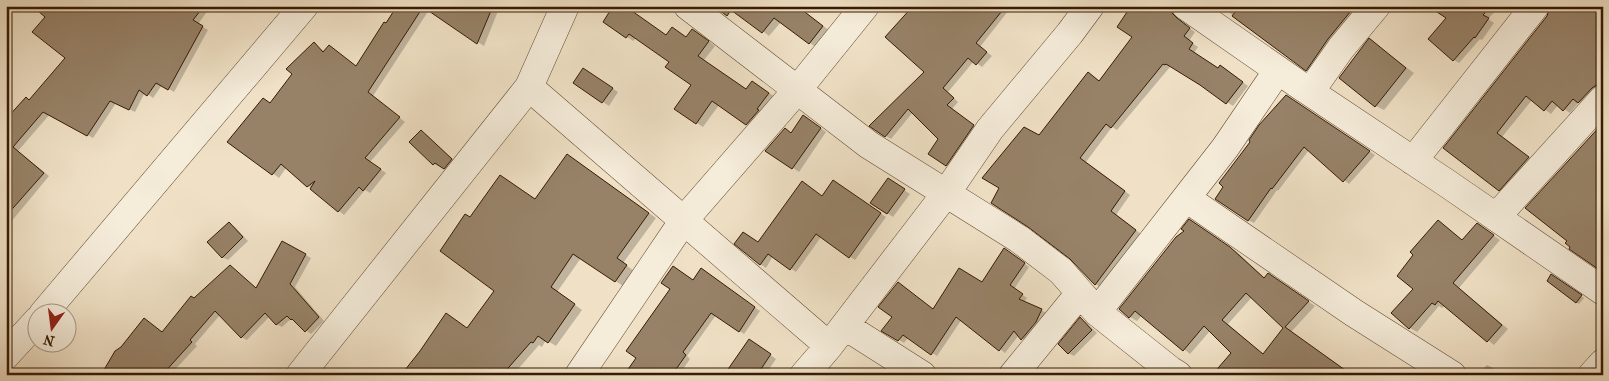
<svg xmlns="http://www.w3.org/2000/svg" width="1609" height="381" font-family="'IM FELL French Canon',serif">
  <rect width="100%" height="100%" fill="#f0e1c6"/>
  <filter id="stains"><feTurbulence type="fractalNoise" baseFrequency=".004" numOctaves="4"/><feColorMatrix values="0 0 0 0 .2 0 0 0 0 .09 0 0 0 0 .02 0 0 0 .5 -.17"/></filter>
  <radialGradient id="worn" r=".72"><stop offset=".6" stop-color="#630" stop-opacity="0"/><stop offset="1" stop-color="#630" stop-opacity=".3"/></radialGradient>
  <path fill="#0003" fill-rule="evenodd" d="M53,6H211L198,24L208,30L174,92L162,85L153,98L145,92L135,112L116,103L93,138L50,114L18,151L49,176L6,228V122L30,101L67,58L47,16Z
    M398,6H500L484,46L429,10L373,96L405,122L370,162L386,173L370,193L365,190L344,215L286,168L279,178L229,141L271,103L294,74L314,44L325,52L357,67Z
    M730,6H797L830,31L817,48L781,22L769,36Z
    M915,6H1012L980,47L992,56L982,67L974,61L948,92L958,102L952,109L978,129L952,168L947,165L939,139L913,112L891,139L886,136L925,72Z
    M1133,6H1177L1178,18L1183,24L1195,32L1189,41L1198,47L1194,53L1219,69L1226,70L1248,86L1233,106L1201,84L1172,66L1170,67L1117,130L1112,127L1086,162L1130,195L1116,215L1141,234L1101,287L1095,284L1039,136L1094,77L1100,82L1134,37Z
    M1220,6H1364L1312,73Z
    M1451,6H1500L1488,19L1494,23L1482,40L1480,39L1459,63L1454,60L1448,18Z
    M1603,6V88L1585,106L1579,102L1570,113L1558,105L1551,114L1532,100L1502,137L1534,161L1505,193L1445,148Z
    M604,21L667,36L687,38L699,34L715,46L704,60L747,90L759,86L775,97L753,128L719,105L703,127L676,109L693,85L670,62L636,38L633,41Z
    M1370,40L1414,73L1384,110L1376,106Z
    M589,73L618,92L609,106L575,83Z
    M1292,100L1375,155L1349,184L1309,150L1278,191L1277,190L1254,223L1248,220L1252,141Z
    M809,120L826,132L799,172L767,150Z
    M421,132L427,135L457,163L450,172L434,164Z
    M568,156L656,218L623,263L634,271L623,286L581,258L557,292L582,310L556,346L546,340L542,347L539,345L513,375H403L468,329L495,290L471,219L535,200Z
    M894,183L910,194L893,217L887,213Z
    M839,185L886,217L855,260L821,237L796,272L773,256L766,268L760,264L759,243Z
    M1439,222L1463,241L1484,229L1500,240L1459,288L1508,329L1494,345L1445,305L1442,308L1439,306L1417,332L1410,328L1415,288Z
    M229,224L235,227L248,241L228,260L222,257Z
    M1196,225L1237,252L1265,278L1275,279L1315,306L1291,332L1341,367L1232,352L1210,331L1190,354L1142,315L1137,321L1130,317ZM1252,297L1285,328L1264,355L1228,324Z
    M283,242L311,258L295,287L324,321L311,334L291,319L282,327L276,324L270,316L247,340L241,337L220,315L195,344L197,346L170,375H102L163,333L194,299L230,266L257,289Z
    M1010,253L1029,267L1014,289L1027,298L1024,302L1047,313L1027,342L1019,335L1005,353L962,319L937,356L908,338L904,343L883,330L893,317L903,286L934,310L982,284Z
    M706,273L760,311L744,334L716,315L687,356L690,359L679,375H625L693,281Z
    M1552,276L1584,298L1579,304L1576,302Z
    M1081,319L1086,322L1097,333L1074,356L1068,353Z
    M755,344L776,359L765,375L738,357Z
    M1487,365L1493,368L1500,375H1477Z
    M54,369L59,372L63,375H50Z
    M1400,369L1407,373L1409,375H1397Z
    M1091,370L1097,373L1099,375H1086Z"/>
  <path fill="#978268" stroke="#361b03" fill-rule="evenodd" d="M32,6H204L193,20L203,26L168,90L156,83L147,96L139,90L129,110L110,101L87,136L43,112L13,147L44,173L6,216V119L26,97L29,100L65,58L32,32L45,17Z
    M397,6H493L477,44L423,7L368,92L400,117L365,158L381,169L363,191L359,187L338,212L310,189L315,181L307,187L281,164L272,175L227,142L263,98L270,103L292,74L286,69L314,42L323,52L329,45L356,66L384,22L386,23Z
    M613,6H625L666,35L672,27L686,37L692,29L709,41L698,56L746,89L752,81L769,93L757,109L759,110L746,125L712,101L696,124L674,109L691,85L665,67L669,62L629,34L626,38L603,22Z
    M714,6H797L823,26L809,44L774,18L762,33L731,10L727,16Z
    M913,6H1006L976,43L987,52L976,65L968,58L943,88L954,98L947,105L974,125L946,166L928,154L938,139L908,109L885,137L869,126L924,72L885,37Z
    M1131,6H1171L1172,13L1177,18L1190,28L1184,36L1193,43L1189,49L1218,68L1220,65L1243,82L1226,104L1200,85L1166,64L1165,65L1163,64L1111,128L1106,124L1083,154L1080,158L1125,191L1111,211L1136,230L1095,285L1070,259L1028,227L991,203L999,188L982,178L1024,127L1039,135L1088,72L1099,81L1132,37L1117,27Z
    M1240,6H1355L1328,39L1306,71L1232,16Z
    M1428,6H1491L1483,15L1489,18L1475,38L1474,37L1453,61L1428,39L1446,18Z
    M1550,6H1603V84H1598L1592,88L1578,103L1573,99L1563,111L1552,101L1544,111L1526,96L1497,133L1529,157L1499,191L1443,148L1547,16Z
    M1369,38L1406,68L1375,107L1339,78Z
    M583,68L613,88L602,103L573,83Z
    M1286,95L1370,151L1343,182L1304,147L1272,189L1271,188L1248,221L1215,199L1223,187L1219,183L1250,142L1249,140L1259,125Z
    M803,115L821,128L792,169L765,151L785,128L791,133Z
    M1603,123V268L1601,271L1569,249L1570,247L1565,243L1567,241L1525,208Z
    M421,130L452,159L444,169L435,163L433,165L409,142Z
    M567,154L649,213L617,258L627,265L615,282L573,254L551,287L575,304L548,343L538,336L533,343L531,342L502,375H401L420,351L446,313L467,328L494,291L440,251L465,214L470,217L500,175L535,199Z
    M888,178L905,189L887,214L870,203Z
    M833,180L881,213L849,258L816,234L790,270L768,254L760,265L734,244L743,232L758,242L802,181L822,196Z
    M1189,219L1230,247L1264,278L1268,273L1309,301L1285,327L1352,375H1212L1231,353L1204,326L1183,351L1135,311L1129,318L1119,309L1176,237L1184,231L1181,229ZM1246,293L1283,328L1263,354L1222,320Z
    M1438,220L1462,240L1477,223L1494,235L1453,283L1502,325L1487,342L1438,301L1435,305L1432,303L1409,329L1391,313L1413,289L1397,276L1413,255L1410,252Z
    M229,222L243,237L222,258L207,242Z
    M282,241L306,254L290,284L319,317L305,332L292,319L291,320L287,316L276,325L265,313L241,338L215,311L190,340L192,342L162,375H101L115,351L121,347L144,318L162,332L191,296L194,298L230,265L256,288Z
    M1004,248L1025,263L1010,285L1023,294L1019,299L1042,309L1036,322L1021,340L1014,331L999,351L956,317L931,355L903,335L898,341L881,331L892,317L878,307L898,282L933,309L959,268L982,282Z
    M673,266L693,280L701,268L755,307L739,332L711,313L683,352L686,355L672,375H624L636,358L626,351L670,289L661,283Z
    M1551,274L1582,295L1576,303L1547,281Z
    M1080,317L1092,330L1068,354L1058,344Z
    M749,339L771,354L757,375H724Z"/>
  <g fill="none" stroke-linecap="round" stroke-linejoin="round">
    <defs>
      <path id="minor" d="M688,6L869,145L1019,239L1061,271L1097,312L1170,370L1178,375
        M1186,6L1298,84L1448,184L1603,291
        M1278,70L1225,148L1186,198L1354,313L1452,375
        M529,87L829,346
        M1310,92L1341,48L1376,6
        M1413,161L1535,6
        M1496,217L1603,99
        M1097,312L1186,198
        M43,314L304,6
        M845,326L922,375
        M6,355L38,320
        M300,375L529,87L565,6
        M579,375L684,220L798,89L865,6
        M804,375L829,346L947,192L990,129L1070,33L1090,6
        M1013,375L1080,293
        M1592,375L1603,363"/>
    </defs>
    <use href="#minor" stroke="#644c34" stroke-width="29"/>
    <use href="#minor" stroke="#f5ecda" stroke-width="28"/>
  </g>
  <rect width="1609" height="381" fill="none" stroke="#f0e1c6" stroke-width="25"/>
  <rect x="8" y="8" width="1594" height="366" fill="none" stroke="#361b03" stroke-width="2.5"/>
  <rect x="12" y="12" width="1584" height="356" fill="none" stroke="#361b03"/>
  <g transform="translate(52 328) rotate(194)"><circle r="24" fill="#f5ecda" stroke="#a99884"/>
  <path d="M0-4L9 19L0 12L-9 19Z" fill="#8f2418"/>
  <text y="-8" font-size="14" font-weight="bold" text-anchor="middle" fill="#361b03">N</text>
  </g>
  <rect width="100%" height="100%" filter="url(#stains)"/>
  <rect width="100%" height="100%" fill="url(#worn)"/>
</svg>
